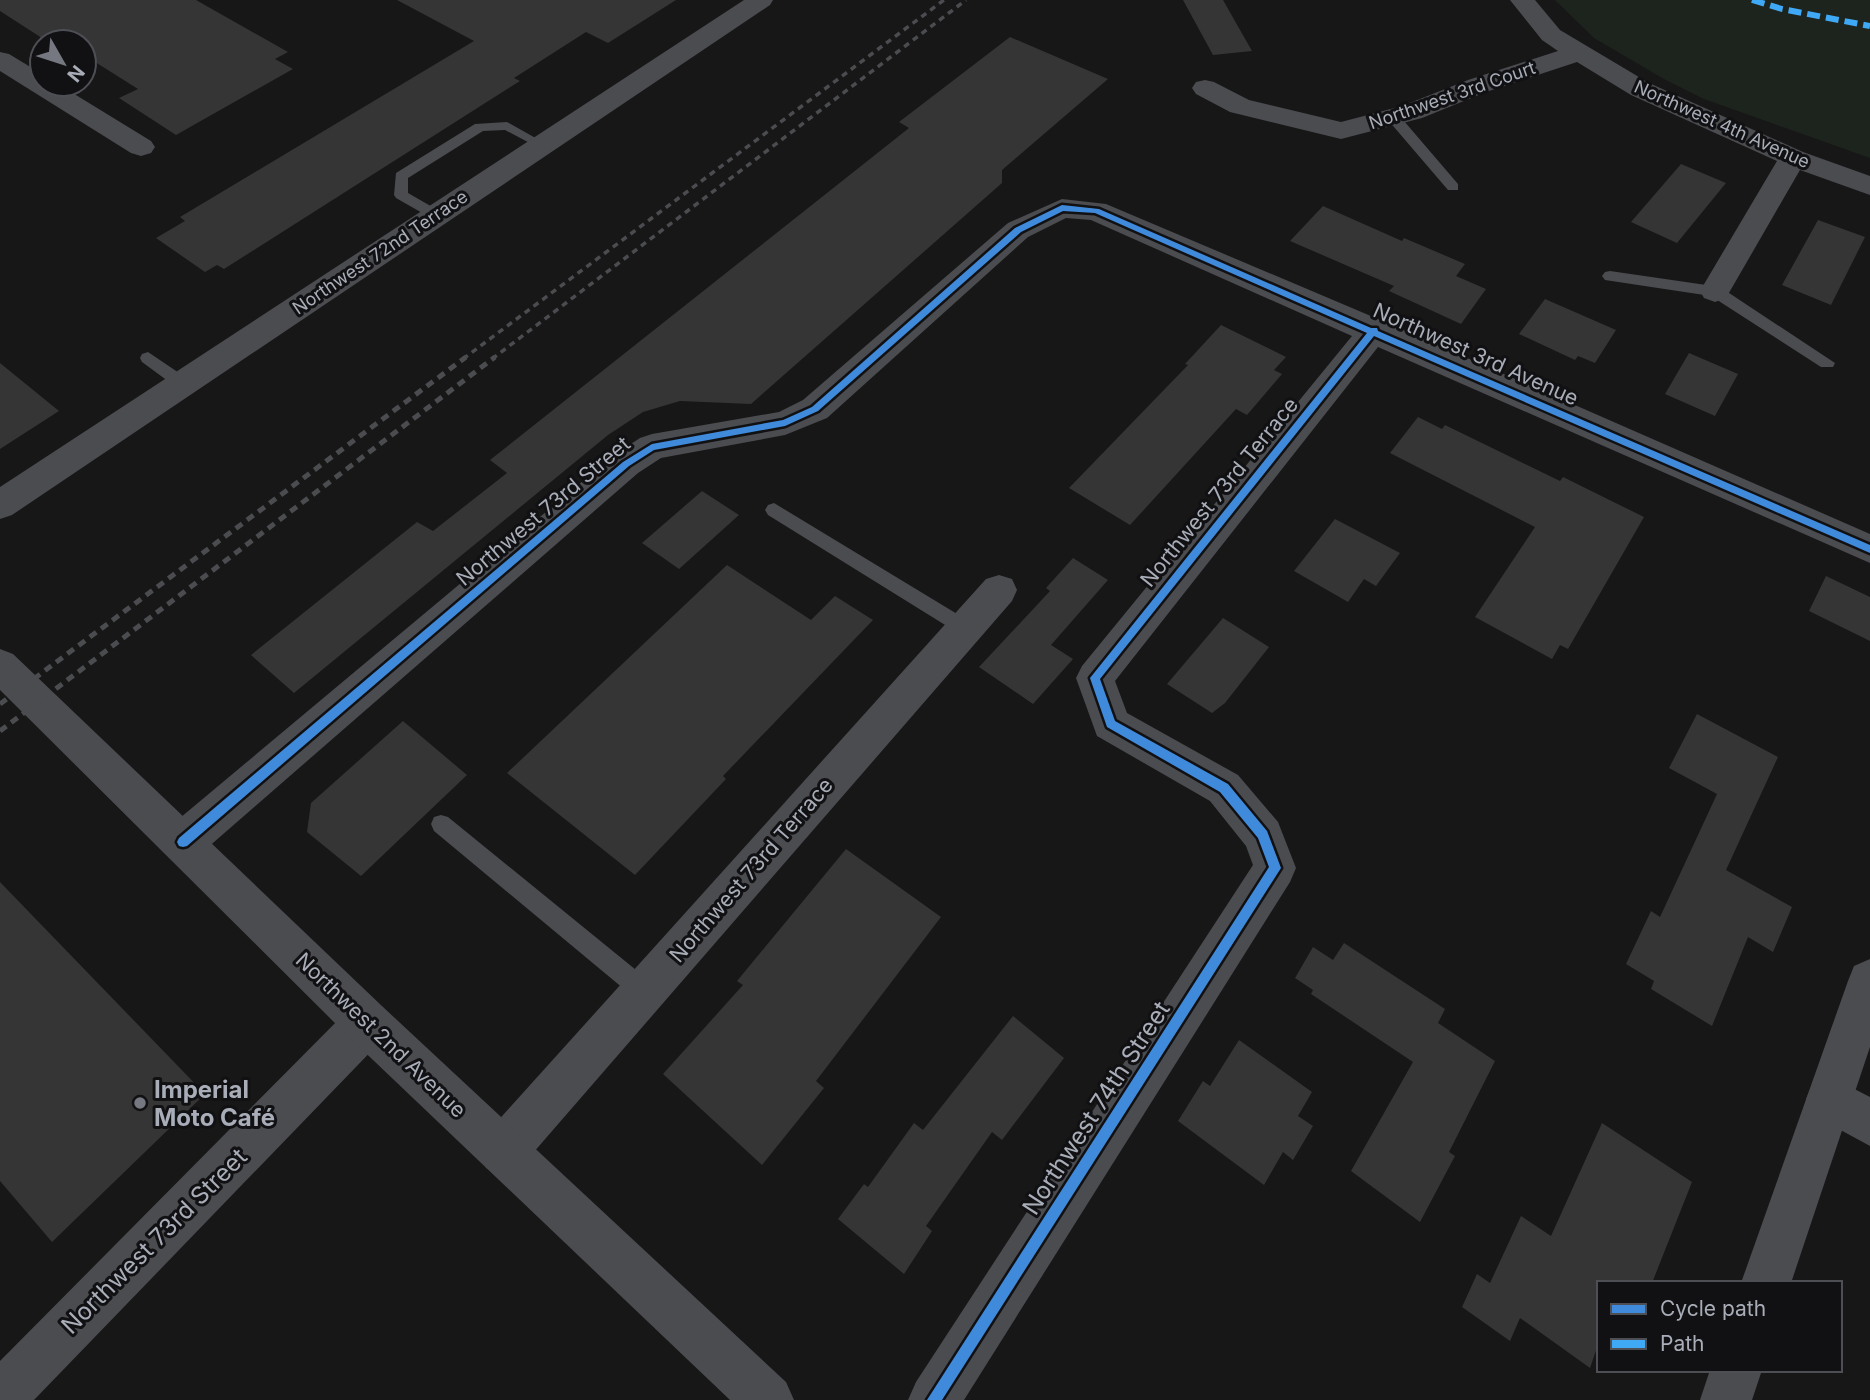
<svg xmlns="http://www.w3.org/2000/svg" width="1870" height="1400" font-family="Inter,sans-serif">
  <rect width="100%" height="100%" fill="#171717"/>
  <path fill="#1d241e" d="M1555,0H1870V158L1704,99L1664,79L1594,38Z"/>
  <path fill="#353536" d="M0,0H196L288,52L275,59L293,69L176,135L119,98L138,89L84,55V42H64L54,35L45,40L0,11Z
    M397,0H676L608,43L586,32L514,78L520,81L224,269L217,265L205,272L156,238L185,221L180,217L474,41Z
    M1183,0H1223L1252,51L1213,55Z
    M1010,37L1108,79L1002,170V183L751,404L680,401L643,412L608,435L294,693L251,655L417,522L433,531L507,473L490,460L909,128L899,122Z
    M1681,164L1726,183L1677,243L1631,222Z
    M1323,206L1402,241L1404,238L1465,264L1456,276L1486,289L1461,324L1389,291L1394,286L1290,241Z
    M1818,220L1865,237L1831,305L1782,285Z
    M1545,299L1616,330L1595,363L1578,356L1575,360L1519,334Z
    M1221,325L1286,357L1274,370L1282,374L1247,415L1236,409L1130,525L1069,488L1188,365L1185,364Z
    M1689,353L1738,374L1715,416L1665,394Z
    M0,363L59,411L0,449Z
    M1418,417L1442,429L1445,425L1560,481L1563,477L1644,517L1568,649L1560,645L1552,659L1475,617L1535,527L1390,453Z
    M702,491L739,515L679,569L642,543Z
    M1335,519L1400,553L1376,586L1364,579L1348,602L1294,571Z
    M1073,558L1108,580L1051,645L1073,659L1033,704L979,667L1050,591L1046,588Z
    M727,565L811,620L835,596L873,620L723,776L726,779L635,875L507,773Z
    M1826,576L1870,597V641L1809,611Z
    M1223,618L1269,647L1225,703L1212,713L1167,684Z
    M1697,714L1778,757L1726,870L1792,907L1773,952L1748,937L1712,1026L1651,989L1654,981L1626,964L1651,911L1660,917L1717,794L1669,768Z
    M403,721L467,775L361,876L307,832L311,803Z
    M846,849L941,917L816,1081L824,1088L762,1165L663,1074L743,985L737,981Z
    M0,882L205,1094L52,1242L0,1181Z
    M1344,943L1445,1009L1438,1023L1495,1061L1449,1152L1455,1156L1420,1222L1351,1171L1413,1062L1311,994L1313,990L1295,978L1313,947L1333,960Z
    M1013,1016L1064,1058L1002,1140L992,1132L926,1226L932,1231L904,1274L838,1219L864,1184L868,1187L914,1123L923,1130Z
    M1239,1040L1312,1092L1298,1116L1313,1126L1293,1160L1283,1152L1264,1185L1178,1121L1203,1081L1210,1086Z
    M1602,1123L1692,1182L1652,1283H1599V1342L1590,1368L1520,1318L1510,1341L1462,1307L1477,1274L1490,1283L1521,1216L1551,1236Z"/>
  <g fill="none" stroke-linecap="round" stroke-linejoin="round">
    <path fill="#4b4c50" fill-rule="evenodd" d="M1393,113L1398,114L1458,184V190H1448L1388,120V114Z
      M507,122L548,145L541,149L505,130L483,131L408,178V193L441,212L443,215L441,218H431L396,198L394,195L396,173L475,124Z
      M1610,271L1720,287L1835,363L1833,367H1821L1711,296L1605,280L1602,276L1605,272Z
      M148,352L188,379L190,383L188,387H176L142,362L140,358L142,354Z
      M774,503L972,623L974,628L972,633L965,636L958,633L768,515L765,510L768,505Z
      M441,815L448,817L652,983L655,991L652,999L644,1002L636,999L434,831L431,824L434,817Z"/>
    <path fill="#4b4c50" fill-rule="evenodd" d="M744,0H773L770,5L12,515L0,519V487Z
      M1510,0H1535L1560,30L1649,83L1803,152L1870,176V195L1800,170L1726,298L1715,302L1704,298L1700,291L1777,161L1631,95L1577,62L1486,92L1422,118L1341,139L1230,112L1196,94L1192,88L1196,82L1205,80L1214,82L1249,100L1341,122L1402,106L1468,80L1558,51L1542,40Z
      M0,52L9,54L42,74V84H58L151,141L155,147L151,153L141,156L131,153L0,71Z
      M1062,199L1106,204L1385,322L1870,534V563L1378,347L1115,681L1127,713L1238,775L1278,822L1296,868L1290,882L964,1400H908L916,1382L1253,865L1246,846L1210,801L1097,736L1076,678L1082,666L1352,336L1091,220L1066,218L1028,237L827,418L785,435L661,458L638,473L198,856L183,861L168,856L162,842L168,828L614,455L640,438L652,434L779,412L803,400L1008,223Z
      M999,575L1012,579L1017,590L1012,601L520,1168L503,1175L486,1168L479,1151L486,1134L986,579Z
      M367,1001L383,1007L389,1023L383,1039L34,1400H0V1361L351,1007Z
      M1829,1076L1870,1097V1146L1813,1115L1806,1099L1813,1083Z"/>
    <path fill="#4b4c50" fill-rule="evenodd" d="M0,649L13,654L383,1007L786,1382L794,1400H730L351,1039L0,690Z
      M1870,959V1047L1791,1283H1741L1848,981L1854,966Z
      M1710,1370H1762L1752,1400H1700Z"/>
    <path stroke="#4b4c4f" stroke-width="3.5" stroke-dasharray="6 5" stroke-linecap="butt" d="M463,359L944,0
      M492,359L966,0"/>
    <path stroke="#4b4c4f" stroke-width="5" stroke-dasharray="8 6" stroke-linecap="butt" d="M0,704L466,357
      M0,731L495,357"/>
    <path stroke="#3fa9f5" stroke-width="6" stroke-dasharray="13 6" stroke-linecap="butt" d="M1752,0L1782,9L1870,26"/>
    <defs>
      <path id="cycleway" d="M1062,205L1099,209L1371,328H1377L1378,331L1870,545V553L1374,336L1100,679L1115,721L1228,784L1267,831L1281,868L942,1400H927L1269,867L1258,838L1220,792L1107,727L1090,678L1367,333L1095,213L1063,211L1021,232L818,411L785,426L654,450L629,466L187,846L183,847L179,846L177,842L179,838L623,462L652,444L783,420L812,407L1015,228Z"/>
    </defs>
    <use href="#cycleway" stroke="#111113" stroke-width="5"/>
    <use href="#cycleway" fill="#408adc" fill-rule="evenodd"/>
  </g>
  <circle fill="#757880" stroke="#111113" stroke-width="2.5" cx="140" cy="1103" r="7"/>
  <g text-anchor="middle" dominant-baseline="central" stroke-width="6" stroke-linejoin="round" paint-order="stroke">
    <g font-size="18" fill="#a8adb8" stroke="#111113">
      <text transform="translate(1452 95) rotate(-19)">Northwest 3rd Court</text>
      <text transform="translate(1722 124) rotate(24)">Northwest 4th Avenue</text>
      <text transform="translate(380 252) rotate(-34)">Northwest 72nd Terrace</text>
    </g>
    <g font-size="21" fill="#a8adb8" stroke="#111113">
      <text transform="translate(1476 354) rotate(24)">Northwest 3rd Avenue</text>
      <text transform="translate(1219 492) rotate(-51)">Northwest 73rd Terrace</text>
      <text transform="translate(543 511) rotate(-40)">Northwest 73rd Street</text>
      <text transform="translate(751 870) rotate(-49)">Northwest 73rd Terrace</text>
      <text transform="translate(381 1035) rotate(44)">Northwest 2nd Avenue</text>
    </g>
    <g font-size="24" font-weight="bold" fill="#a8adb8" stroke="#111113" text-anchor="start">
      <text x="154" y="1089">Imperial<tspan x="154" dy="28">Moto Café</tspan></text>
    </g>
    <g font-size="24" fill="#a8adb8" stroke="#111113">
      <text transform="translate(1096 1108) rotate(-57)">Northwest 74th Street</text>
      <text transform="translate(154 1241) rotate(-45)">Northwest 73rd Street</text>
    </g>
  </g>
  <rect x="1597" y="1281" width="245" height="91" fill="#111113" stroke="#4d4f55" stroke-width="2"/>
  <rect x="1611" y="1304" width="35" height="10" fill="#408adc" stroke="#4d4f55" stroke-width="2"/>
  <text x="1660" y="1316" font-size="21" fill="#a8adb8">Cycle path</text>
  <rect x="1611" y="1339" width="35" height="10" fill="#3fa9f5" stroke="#4d4f55" stroke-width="2"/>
  <text x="1660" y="1351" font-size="21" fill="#a8adb8">Path</text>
  <g transform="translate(63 63) rotate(129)"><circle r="33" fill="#111113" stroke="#4d4f55" stroke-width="2"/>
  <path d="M0-5L12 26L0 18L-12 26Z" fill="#757880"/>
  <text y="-10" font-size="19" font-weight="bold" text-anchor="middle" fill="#a8adb8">N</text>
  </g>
</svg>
